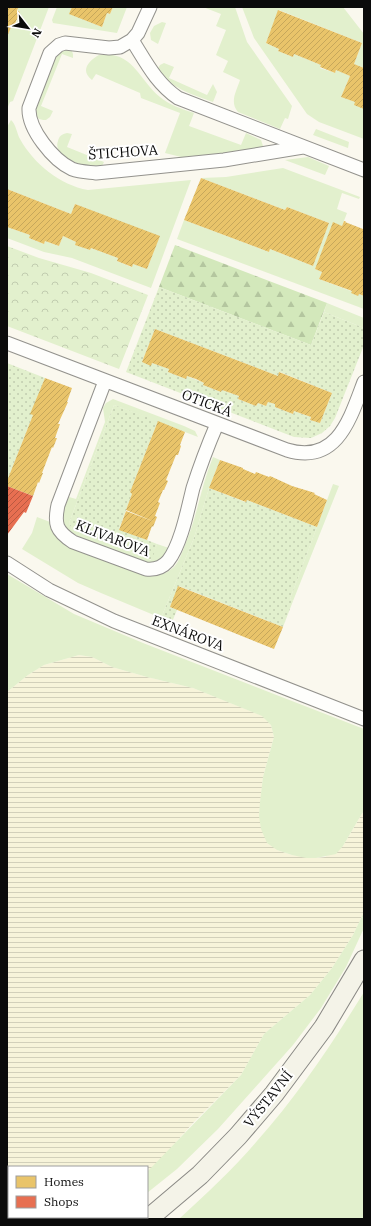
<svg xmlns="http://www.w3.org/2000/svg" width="371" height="1226" font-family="'IBM Plex Serif',serif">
  <defs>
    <pattern id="farmland-rules" width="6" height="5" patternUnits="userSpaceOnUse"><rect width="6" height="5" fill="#f7f4da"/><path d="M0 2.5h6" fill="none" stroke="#d2d0ba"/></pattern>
    <pattern id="forest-firs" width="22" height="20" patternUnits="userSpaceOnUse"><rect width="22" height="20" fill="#d3e8bb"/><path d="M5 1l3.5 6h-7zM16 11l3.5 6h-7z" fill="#b4c69f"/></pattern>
    <pattern id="park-crowns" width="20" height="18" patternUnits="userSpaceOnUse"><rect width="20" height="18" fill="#e2f0cd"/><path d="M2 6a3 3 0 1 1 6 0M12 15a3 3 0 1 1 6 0" fill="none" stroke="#c1ccaf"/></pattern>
    <pattern id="garden-dots" width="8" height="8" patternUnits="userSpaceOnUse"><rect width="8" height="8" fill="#e2f0cd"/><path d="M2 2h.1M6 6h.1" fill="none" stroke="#c1ccaf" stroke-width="1.8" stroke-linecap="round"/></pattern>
    <pattern id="homes-hatch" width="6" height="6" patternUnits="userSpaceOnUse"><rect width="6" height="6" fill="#e9c46a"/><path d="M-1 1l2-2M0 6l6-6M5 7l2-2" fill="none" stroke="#c6a75b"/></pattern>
    <pattern id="shops-hatch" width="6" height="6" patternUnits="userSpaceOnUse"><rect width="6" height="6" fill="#e76f51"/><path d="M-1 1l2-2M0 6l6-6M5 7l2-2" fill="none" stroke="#b95941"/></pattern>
  </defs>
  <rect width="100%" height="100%" fill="#faf8ee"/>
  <path fill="url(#farmland-rules)" d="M79,655L92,657L112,667L147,677L193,688L263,716L271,725L274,737L263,777L259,816L277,850L292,855L316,858L325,857L343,846L364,810V912L353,935L332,968L310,995L264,1034L241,1075L193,1123L153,1168L147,1172V1167H9V1217H90L88,1219H7V692L28,675L44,665Z"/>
  <path fill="#e2f0cd" d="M19,7H49L13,101L10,102L7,109V37L12,25L15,26L20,12L17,10Z
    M57,7H72L70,14L102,27L107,13L110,14L113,7H127L117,33L53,23L52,20Z
    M203,7H235L247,42L292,106L288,119L285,118L280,129L238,112C229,102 237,90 240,80L223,72L228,61L216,55L226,30L216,26L221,14Z
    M242,7H343L364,34V68L354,64L362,43L279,10L266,43L279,49L278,51L293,57L294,54L321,65L320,68L335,73L336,70L350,76L341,97L355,102L364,109V139L319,122L307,114L254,38Z
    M162,22L166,23L158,44L151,40L150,33L154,26Z
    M71,49L73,54V58L62,54L41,106L53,111L50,117L46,120C38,120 37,118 34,110L56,56L63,50Z
    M99,55C133,50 139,80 160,97C169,105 182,109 194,113L189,126L241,145L246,133L261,140L263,146L260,149L192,157H181L165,153L180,113L141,98L140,93L96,74L92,80C80,71 88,61 99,55Z
    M164,63L174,67L169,78L207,95L213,84L217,92L213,102C194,95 168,88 158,68L160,65Z
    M11,120C16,124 17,134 20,139C34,164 60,185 88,190L191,180L151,288L72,258L44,252L7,238V227L30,235L29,238L44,244L45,241L59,246L63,236L76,242V245L90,250L91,248L118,258L117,261L131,267L133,264L147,269L159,237L75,204L71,214L7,189V127Z
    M316,129L349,142L348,148L313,135Z
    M67,133L72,134L67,147L104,162L102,166C96,167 89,166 83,165C73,163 53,153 58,141C59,136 62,134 67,133Z
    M308,157L329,166L325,175L285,160Z
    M283,168L360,197L359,199L342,193L337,209L347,213L342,226L333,223L315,269L322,272L319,279L364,296V309L177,239L184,220L269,252L270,249L313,266L329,223L287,207L285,210L201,178L226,177Z
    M327,303L364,318V328L324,312Z
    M113,399L184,426L195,431L198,437L114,405L69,523L72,529L151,560L157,544L169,548C165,558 158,564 147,562C133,557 69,536 63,527C58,519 66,504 69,497L76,499L105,422L103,408L106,403Z
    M213,457L220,460L209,488L194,538L161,618L101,593L78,583L22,549L32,533L37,517L50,522L68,545L142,575C154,578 165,575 174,567C179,561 182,553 185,545C197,517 201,486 213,457Z
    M333,484L339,486L293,601L290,599Z
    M7,574L74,614L143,643L364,729V810L343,846L336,854L316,858H306L292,855L277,850L267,843L261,829L259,816L260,802L263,777L274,737L271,725L262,716L193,688L147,677L112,667L92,657L79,655L44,665L28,675L7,692Z
    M364,912V928L346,967L321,1008L293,1045L218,1129L177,1169L147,1193V1172L241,1075L264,1034L310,995L332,968L353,935Z
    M364,992V1219H179C206,1194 233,1169 257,1141C298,1095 332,1044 364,992Z"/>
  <path fill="url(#forest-firs)" d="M175,245L327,303L311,345L159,287Z"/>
  <path fill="url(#park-crowns)" d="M7,246L39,258L91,273L148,295L119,369L7,326Z"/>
  <path fill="url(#garden-dots)" fill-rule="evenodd" d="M159,287L311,345L324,312L364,328V345L335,418L330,426L322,433L311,438L294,437L126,372ZM155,329L278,376L280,372L332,393L320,423L310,420L311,417L294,411L293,414L275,407V404L268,402L266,406L258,403L256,406L238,399L239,396L222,390L221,392L203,385L204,383L187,376L186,379L168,372L169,369L152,363L151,365L142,362Z
    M7,363L45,378L31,414L33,415L7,481Z
    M114,405L158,421L130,492L132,494L119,529L157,544L152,560L72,529L69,523Z
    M209,488L245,502L247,500L317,527L290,599L293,601L283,627L179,586L170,607L177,610L172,622L161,618L194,538Z"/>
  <path fill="url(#homes-hatch)" d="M7,7H19L17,10L20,12L14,26L12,25L7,37Z
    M72,7H113L110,14L107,13L102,27L69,14Z
    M278,10L362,43L354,64L364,68V109L354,105L355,102L341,97L350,76L336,70L335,73L320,67L321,65L294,54L293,57L278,51L279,49L266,43Z
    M201,178L285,210L287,207L329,223L313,266L270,249L269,252L184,220Z
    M7,189L71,214L75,204L160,236L147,269L133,264L132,267L117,261L118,258L91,248L90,250L75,245L76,242L63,236L59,246L45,241L44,244L29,238L30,235L7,227Z
    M344,221H346L345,222L363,229L364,226V296L359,294L358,296L351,293L352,291L319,279L322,272L315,269L333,222L342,226Z
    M155,329L278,376L279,372L332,393L320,423L310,420L311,417L294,411L293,414L275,407V404L268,402L266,406L258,403L256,406L238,399L239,396L222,390L221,392L203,385L204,383L196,379L187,376L186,379L168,372L169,369L152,363L151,366L142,362Z
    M45,378L72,388L67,402H68L58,424H60L55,438H57L53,448L52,447L42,473H43L39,483L38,482L33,496L7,486V481L33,415L30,414Z
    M158,421L185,432L180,445L181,446L178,455H176L166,480L168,481L164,490H163L158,502L160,503L155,516L157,517L155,522L126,510L132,494L130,492Z
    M220,460L243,468V469L255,474L256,472L269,477L270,476L292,486L315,493L314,494L327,500L317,527L247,500L246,502L209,488Z
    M126,511L155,522L153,527L152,526L147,540L119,530Z
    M178,586L283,627L274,649L170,607Z"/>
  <path fill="url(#shops-hatch)" d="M7,486L33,496L26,513L24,512L7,535Z"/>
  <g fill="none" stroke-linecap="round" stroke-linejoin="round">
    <defs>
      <path id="street" d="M150,7L138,33L132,40L120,47L109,48L65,43L59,45L50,53L29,108C28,129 53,160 72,169C80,172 88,172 96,173L224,160L303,147
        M132,40C146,62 156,83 178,98L364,170
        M7,343L287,450C337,465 350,419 364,382
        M105,381L58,505C54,524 56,531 73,542L146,569C155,570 162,568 168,561C181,545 188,508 193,488C200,466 208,445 217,424
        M7,563L49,590L114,621L364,719"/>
      <path id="secondary" d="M148,1219L200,1175L238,1136L274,1094L324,1027L364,960"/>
    </defs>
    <use href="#street" stroke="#93928d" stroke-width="15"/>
    <use href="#secondary" stroke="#898884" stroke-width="21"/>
    <use href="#street" stroke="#fefefc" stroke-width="13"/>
    <use href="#secondary" stroke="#f4f3e8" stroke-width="19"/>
  </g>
  <g text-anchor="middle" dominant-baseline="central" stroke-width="4" stroke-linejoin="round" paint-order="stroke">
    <g font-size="14" fill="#0b0b0b" stroke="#fff">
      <text transform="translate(123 152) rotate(-4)">ŠTICHOVA</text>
      <text transform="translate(207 403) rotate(21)">OTICKÁ</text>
      <text transform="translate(113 538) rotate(21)">KLIVAROVA</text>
      <text transform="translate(188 633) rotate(21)">EXNÁROVA</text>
      <text transform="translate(268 1099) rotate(-51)">VÝSTAVNÍ</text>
    </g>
  </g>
  <rect width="371" height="1226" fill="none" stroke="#0b0b0b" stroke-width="16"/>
  <rect x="8" y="1166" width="140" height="52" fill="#ffffff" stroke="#9d9d9d"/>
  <rect x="16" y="1176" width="20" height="12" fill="#e9c46a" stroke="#9d9d9d"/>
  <text x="44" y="1186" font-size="12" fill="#0b0b0b">Homes</text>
  <rect x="16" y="1196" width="20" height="12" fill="#e76f51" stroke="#9d9d9d"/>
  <text x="44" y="1206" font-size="12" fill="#0b0b0b">Shops</text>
  <g transform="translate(28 28) rotate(121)" stroke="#ffffff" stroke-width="3" paint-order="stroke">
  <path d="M0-3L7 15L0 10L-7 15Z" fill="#0b0b0b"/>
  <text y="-6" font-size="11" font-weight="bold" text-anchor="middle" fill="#0b0b0b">N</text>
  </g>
</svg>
